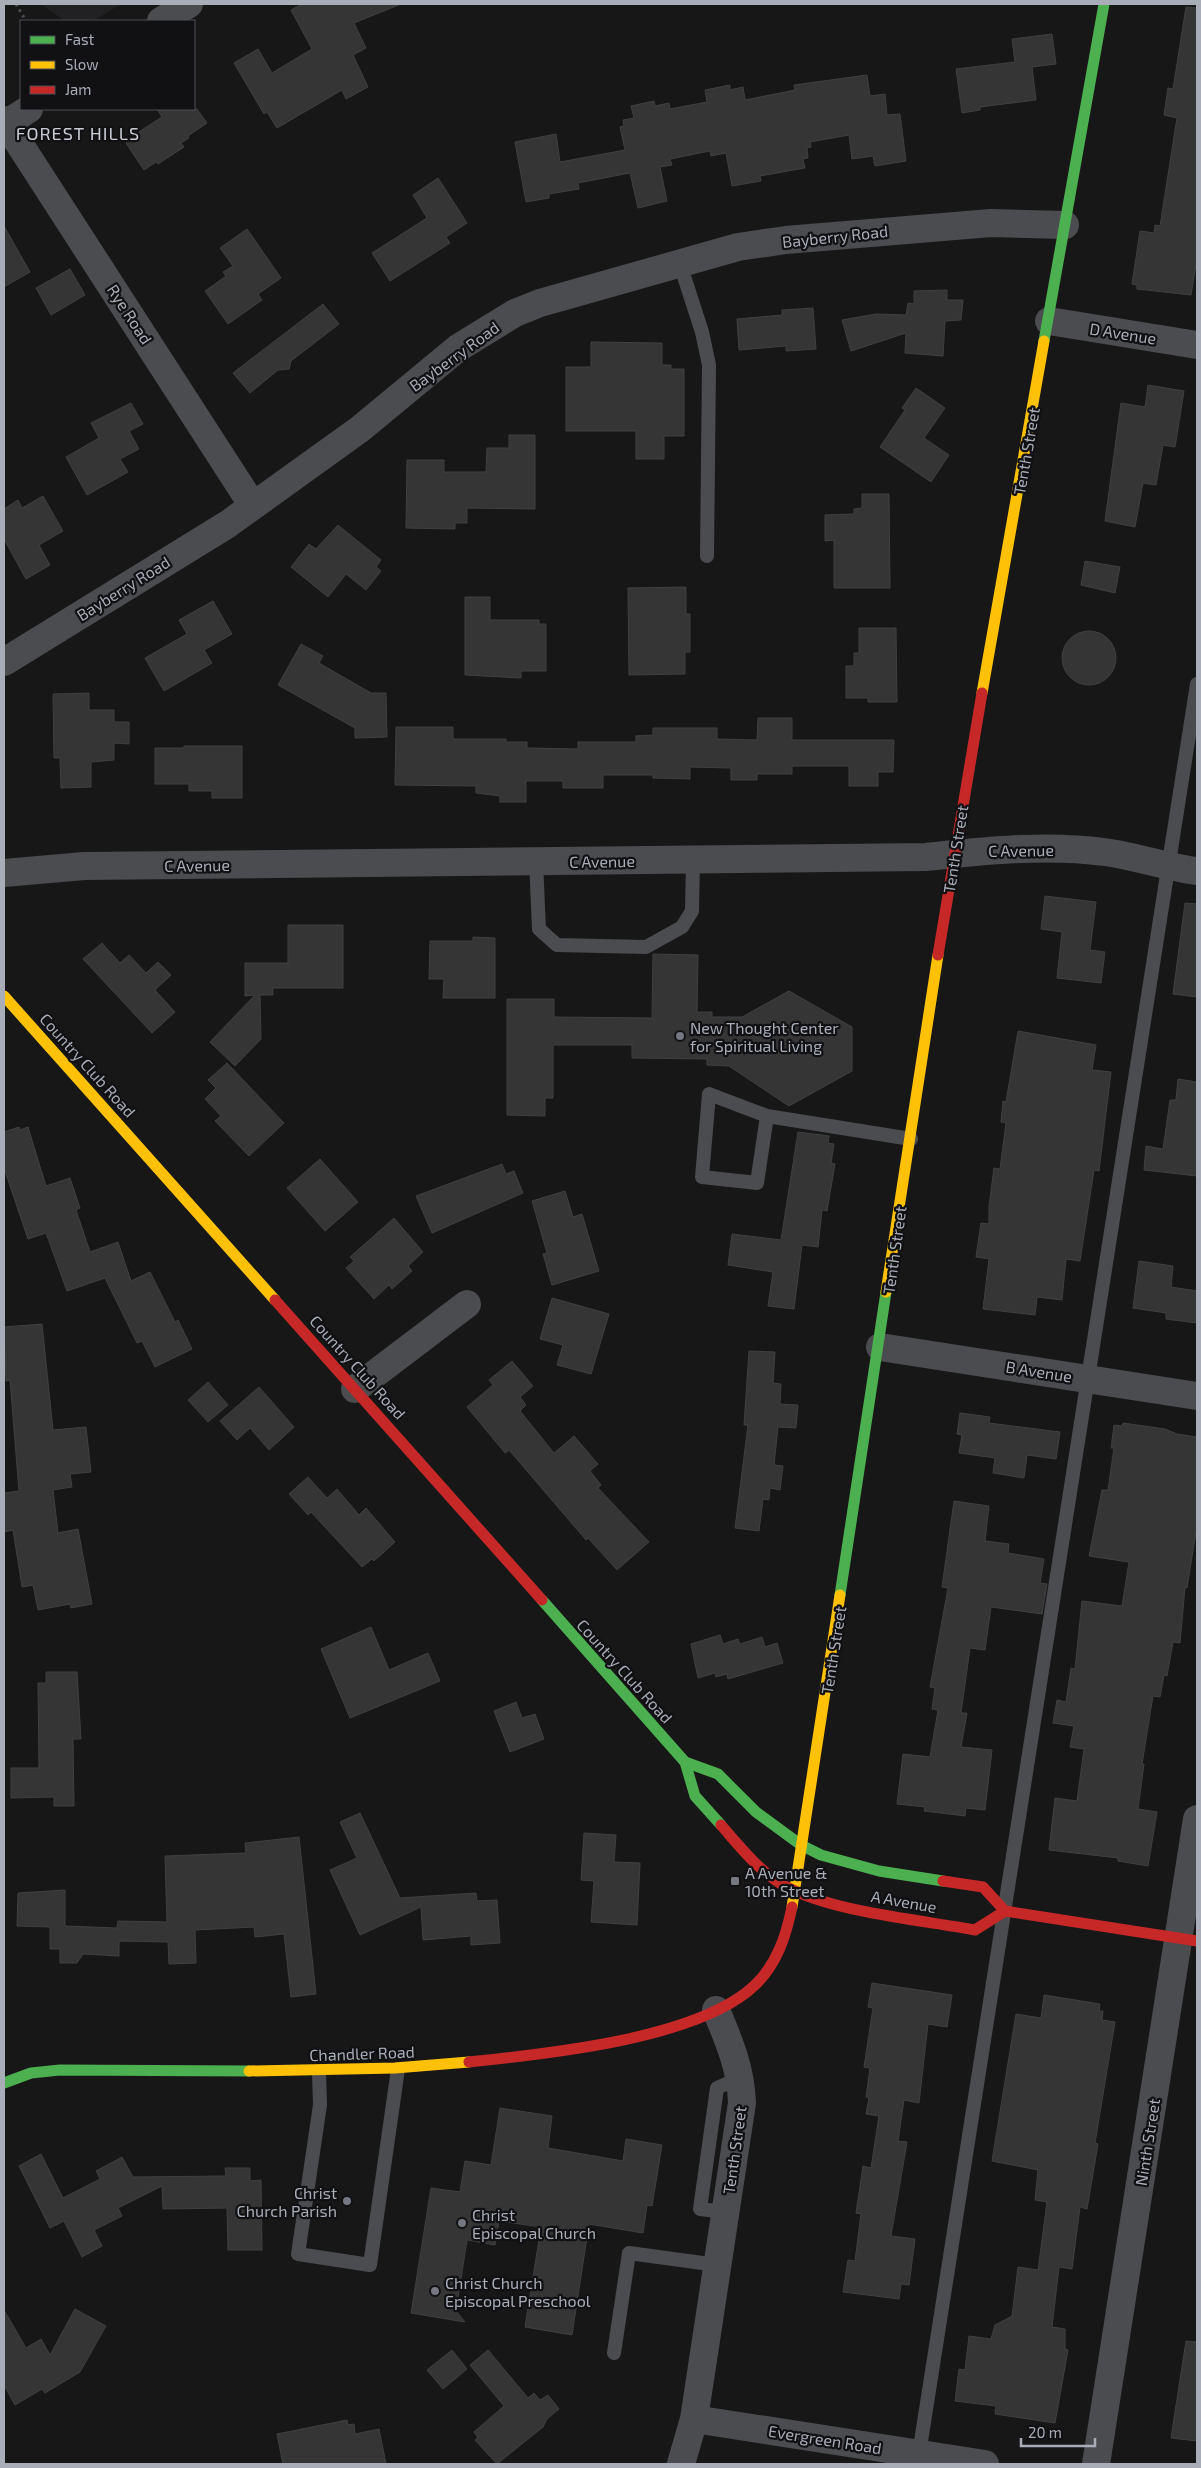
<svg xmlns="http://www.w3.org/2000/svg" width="1201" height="2468" font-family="'Exo 2',sans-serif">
  <rect width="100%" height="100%" fill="#171717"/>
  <path fill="#212123" d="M41,4H121L93,21H65Z"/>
  <path fill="#353536" stroke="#3f4043" d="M302,4H401L354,23L366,48L353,55L368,87L346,99L342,90L277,128L267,112L264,114L234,63L258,49L272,73L312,49L291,10Z
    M1186,7L1197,8V259L1191,295L1137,289V285L1132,284L1140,231L1154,233L1155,225L1160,226L1177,118L1164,115L1168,88L1173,89Z
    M1052,34L1056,64L1032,67L1036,100L980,107V110L962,113L956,69L1015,62L1012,39Z
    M867,75L870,96L885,94L887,115L900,114L906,161L875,166L873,156L852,159L849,135L810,142L811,147L807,148L808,158L803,159L805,168L760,176L761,181L732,186L726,153L711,156L710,151L670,159L672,165L660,167L667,201L638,208L630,173L578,183L579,189L549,194V198L526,202L515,142L556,134L560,162L625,150L620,127L624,126L623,120L634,118L631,106L654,101L655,106L669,103L670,109L707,102L705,90L730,85V90L743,87L745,100L795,90L794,85Z
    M157,109H197L207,123L188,136L189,138L181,143L184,147L158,164L156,162L144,170L126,143L132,139L131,137L162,117Z
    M438,178L467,223L446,237L450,243L390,281L372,253L427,218L413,195Z
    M4,226L30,272L4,287Z
    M247,229L281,278L258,294L262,300L228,324L205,291L226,276L223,272L233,266L220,248Z
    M70,269L85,295L51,315L36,288Z
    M947,290V300H963L961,320L945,321L943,356L905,353L906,333L851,351L842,320L876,314L906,315L908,303L914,304V291Z
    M323,304L339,324L291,361L289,369L278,370L250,393L233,373Z
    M813,308L816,349L786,351V346L739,350L737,319L782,315V310Z
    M591,342L662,343V365H671V369H684V436H664V459H636V431H566V367H591Z
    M1148,385L1184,391L1175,447L1163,445L1156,485L1143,483L1135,527L1105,521L1121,403L1145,407Z
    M916,388L945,408L924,438L949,455L931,482L880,447L905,410L902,408Z
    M131,403L143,424L129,431L139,449L120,459L128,472L87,495L66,457L99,438L91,423Z
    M509,435H535V509L467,508V523H455V529L406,528L407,460H444V472H486L487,448H509Z
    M862,494H889L890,588H834V540L825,541V515L854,514V509L862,508Z
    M43,496L63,531L39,545L50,565L26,579L4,539V509L18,500L22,508Z
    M338,525L381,560L376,567L381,571L366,590L346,574L328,597L291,567L309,544L316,549Z
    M1085,561L1120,567L1115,593L1081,585Z
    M686,587V614H690V652H685V674L629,675L628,588Z
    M465,597H490V620H539V624H546V671H521V678L465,675Z
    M213,601L232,634L204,650L212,663L164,691L145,658L187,634L179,620Z
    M859,628H896L897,702H868V698H846V666H854V653H859Z
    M1062 658a27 27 0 1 1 54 0a27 27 0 1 1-54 0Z
    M301,644L323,656L319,663L371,693H386L387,737L355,738V728L278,685Z
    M89,693V710H114V722H129V744L114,743V760L91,762V787L61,788L60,758H54L53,694Z
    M758,718H792V740H894L893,772H878V786H849V766H792V774H757V780H731V768L690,767V779L653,778V775H603V788H563V781H526V802H500V796L476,793V786L395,785L396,727H453V739H506V742H527V748L578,749V742H636V736L653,735V728H717V739L757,740Z
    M184,746H242V798H212V791H189V784H155V748H184Z
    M1045,896L1096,902L1090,950L1105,952L1101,983L1057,978L1062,932L1041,929Z
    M1185,903L1197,904V997L1173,994Z
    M288,925H343V988H273V995H260L261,1039L235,1066L210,1042L255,995L245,996V963H288Z
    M473,937L495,938V998H443L444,979H429L430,941H473Z
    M102,943L120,963L129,955L146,973L158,962L171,975L155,990L175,1012L152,1033L83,959Z
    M653,954L698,955L697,1012H712V1017H742L789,991L852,1027V1071L789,1106L729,1066L707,1065V1059L632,1058V1045H553V1098H545V1116L507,1115V999H554V1017L652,1018Z
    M1018,1031L1096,1045L1092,1070L1111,1072L1099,1171L1094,1170L1080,1261L1066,1259L1062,1300L1037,1297L1035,1315L983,1309L989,1259L976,1257L981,1223L989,1224V1206L994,1168L1000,1169L1006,1123L1001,1122L1003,1101L1006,1102Z
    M227,1063L284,1123L249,1156L215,1121L221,1116L205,1099L216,1088L208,1080Z
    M1178,1079L1197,1082V1176L1144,1170L1146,1146L1163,1149L1170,1100H1176Z
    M19,1127L20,1130L28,1127L46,1186L70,1178L80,1208L76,1210L90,1252L118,1242L131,1281L150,1272L175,1322L178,1320L192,1349L155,1367L142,1341L137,1343L105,1278L67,1291L46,1233L28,1239L4,1168V1132Z
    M798,1132L829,1136L828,1143L834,1144L831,1163L835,1164L827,1211L822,1210L818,1247L802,1245L794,1309L768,1306L773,1272L728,1265L732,1234L781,1240Z
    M320,1159L358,1202L325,1231L287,1188Z
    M502,1164L506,1174L514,1171L523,1193L432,1233L416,1196Z
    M565,1191L573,1217L582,1214L599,1271L552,1285L543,1254L547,1253L532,1201Z
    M394,1218L423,1252L408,1266L412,1271L392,1289L389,1285L374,1299L346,1268L354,1261L350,1257Z
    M1139,1261L1173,1266L1171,1287L1197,1291V1323L1166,1319V1313L1133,1308Z
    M552,1298L609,1314L591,1374L557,1365L563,1345L540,1339Z
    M42,1324L53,1430L86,1427L91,1472L70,1474L72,1487L53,1490L58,1533L78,1529L92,1604L71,1608L70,1604L38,1610L33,1585L22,1587L13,1530L4,1532V1493L19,1491L10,1380L6,1381L4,1327Z
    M749,1351L775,1352L773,1383L781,1384L780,1404L798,1405L796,1428L778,1427L774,1465L783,1466L780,1490L770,1488L769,1500L763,1499L759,1531L735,1528L748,1425H744Z
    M512,1361L533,1386L520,1397L526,1405L520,1411L554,1453L574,1436L598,1464L590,1471L601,1485L598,1488L649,1542L617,1570L588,1538L586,1540L509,1450L505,1453L467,1407L493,1385L489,1380Z
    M208,1382L228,1405L208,1422L188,1400Z
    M259,1387L294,1427L269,1450L250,1428L237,1440L220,1421Z
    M960,1413L990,1417L989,1423L1060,1432L1056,1459L1027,1455L1024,1478L993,1473L995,1458L959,1453L962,1435L957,1434Z
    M1123,1423L1165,1429L1177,1434L1197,1437V1526L1187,1588L1185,1587L1180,1643L1173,1642L1167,1676L1164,1675L1160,1697L1153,1696L1142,1764H1144L1138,1809L1157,1812L1148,1866L1118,1861V1858L1049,1850L1055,1798L1077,1801L1084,1749L1070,1747L1074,1726L1053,1723L1057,1700L1066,1702L1071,1668L1075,1669L1082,1601L1122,1606L1129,1562L1089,1556L1102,1490H1108L1114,1448H1111L1114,1425L1122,1426Z
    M308,1477L327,1498L337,1489L359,1515L366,1508L395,1542L374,1561L372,1559L362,1567L311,1512L308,1515L289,1494Z
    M954,1501L989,1506L985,1541L1009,1544L1008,1553L1044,1559L1040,1583L1047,1584L1042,1614L991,1607L985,1650L970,1648L961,1713H967L961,1747L992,1750L985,1810L966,1808L965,1816L924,1811L925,1807L897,1804L903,1754L930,1757L938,1710L932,1709L935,1688L930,1687L948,1588L942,1587Z
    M371,1627L389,1670L428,1653L440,1681L350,1718L321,1649Z
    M720,1635L723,1644L738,1639L740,1644L762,1637L765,1647L777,1643L783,1663L728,1679L727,1674L716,1677L715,1673L698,1678L691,1644Z
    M46,1672H77L81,1739H73L74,1806H54V1797L11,1798V1768H39L38,1683H46Z
    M516,1702L522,1718L535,1714L544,1739L510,1752L494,1711Z
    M360,1813L400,1898L476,1893L477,1901L497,1900L500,1943L471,1945V1936L423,1940L421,1907L360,1935L330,1870L357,1858L340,1822Z
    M584,1833L616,1835L614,1862L640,1863L637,1925L591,1922L594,1881L581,1880Z
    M299,1837L316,1994L291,1997L284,1934L255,1937L254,1927L195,1930L196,1963L169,1964L168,1942L119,1941V1956L83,1954L77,1963H60V1949H50V1927L17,1926L18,1893L65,1890V1926L117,1928L118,1921L167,1922L165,1856L246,1853L245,1843Z
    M872,1983L952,1995L947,2027L928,2024L919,2103L904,2100L898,2141L907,2142L891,2236L915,2239L909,2285L901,2284L899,2299L843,2292L848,2260L855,2261L861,2214L856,2213L863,2166L871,2168L879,2116L866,2114L869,2098L866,2097L870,2068L864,2067L873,2008L868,2007Z
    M1044,1995L1100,2004L1099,2011H1103L1102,2020L1115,2022L1095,2143L1098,2144L1087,2209L1080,2207L1072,2269L1059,2267L1052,2327L1065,2329V2349L1068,2350L1055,2423L995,2414L996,2406L955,2401L959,2369L965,2370L969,2336L991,2339L995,2325L1012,2316L1018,2267L1038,2270L1047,2202L1035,2200L1038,2170L992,2161L1016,2014L1041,2018Z
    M500,2108L552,2116L548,2148L623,2161L626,2139L662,2145L652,2206L647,2205L643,2233L589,2224L572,2335L525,2327L541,2227L499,2221L495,2245L467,2240L456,2311L465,2322L411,2313L431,2188L460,2192L465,2161L491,2165Z
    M41,2154L63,2198L100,2179L96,2171L122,2157L133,2177L226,2176L225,2168H250V2181L261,2180L262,2250H228L227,2208L163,2209L162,2186L118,2208L122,2216L94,2230L102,2246L82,2257L64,2221L50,2228L19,2166Z
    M75,2309L106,2326L80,2372L45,2393L42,2389L15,2405L4,2385V2310L26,2348L41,2339L50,2355Z
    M1186,2341L1197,2342V2441L1171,2438Z
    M452,2350L467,2369L443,2389L427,2370Z
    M488,2350L528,2398L534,2393L540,2400L548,2395L559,2409L547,2419L543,2427L497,2464L475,2440L478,2438L474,2432L504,2406L470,2365Z
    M347,2420L348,2425L354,2424L355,2434L379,2429L386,2464H283L277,2434Z"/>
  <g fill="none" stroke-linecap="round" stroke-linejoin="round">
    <path stroke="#4d4e52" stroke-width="3" stroke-dasharray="2.5 4" stroke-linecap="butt" d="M16,4L26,21"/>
    <path stroke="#4b4c50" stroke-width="14" d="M680,264L702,332L709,365L707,556
      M536,861L539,929L557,945L646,947L682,927L692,911L693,860
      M767,1116L757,1183L702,1177L709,1094L767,1116L911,1139
      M319,2072L320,2105L298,2254L370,2265L398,2069
      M725,2212L700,2209L717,2088L739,2078
      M614,2353L629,2253L717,2265
      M919,2454L1197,684"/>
    <path stroke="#4b4c50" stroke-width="28" d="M161,21L189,4
      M4,120L253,506
      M4,125L29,109
      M1049,321L1197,345
      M4,662L228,524L360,429L458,348L515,313L540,303L738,247L786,240L991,223L1065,225
      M4,873L84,866L926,857C985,851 1045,844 1104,852C1136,856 1165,867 1197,871
      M880,1347L1197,1396
      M355,1389L467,1304
      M694,2419L985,2464
      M681,2464L694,2419L742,2103C741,2069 729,2041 716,2010
      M1096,2464L1197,1819"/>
    <path stroke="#4caf50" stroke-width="11" d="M1044,341L1104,4
      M840,1595L886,1292
      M542,1600L685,1762L695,1796L721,1825
      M685,1762L718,1774L756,1812L801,1845L821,1855L879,1871L943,1881
      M4,2083L31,2073L60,2070L249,2071"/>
    <path stroke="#ffc107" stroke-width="11" d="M982,693L1044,341
      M4,996L275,1300
      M886,1292L938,955
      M792,1907L840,1595
      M249,2071L395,2068L469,2062"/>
    <path stroke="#c62828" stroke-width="11" d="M938,955L982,693
      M275,1300L542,1600
      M721,1825C742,1849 764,1878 795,1891C844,1913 920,1920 975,1930L1005,1911
      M943,1881L983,1887L1005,1911L1197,1941
      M469,2062C546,2054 699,2039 755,1985C777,1964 786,1936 792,1907"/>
  </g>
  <g fill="#757880" stroke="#111113" stroke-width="2">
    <circle cx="680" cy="1036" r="5"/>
    <rect x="730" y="1876" width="10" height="10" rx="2.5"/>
    <circle cx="347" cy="2201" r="5"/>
    <circle cx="462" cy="2223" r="5"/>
    <circle cx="435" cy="2291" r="5"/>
  </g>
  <g text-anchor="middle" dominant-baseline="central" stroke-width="4.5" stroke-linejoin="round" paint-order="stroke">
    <g font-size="16" fill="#a8adb8" stroke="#111113">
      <text transform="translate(835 236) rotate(-6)">Bayberry Road</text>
      <text transform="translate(130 314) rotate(57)">Rye Road</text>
      <text transform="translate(1123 333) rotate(9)">D Avenue</text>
      <text transform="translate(454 356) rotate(-36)">Bayberry Road</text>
      <text transform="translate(1026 451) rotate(-80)">Tenth Street</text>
      <text transform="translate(123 588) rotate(-32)">Bayberry Road</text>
      <text transform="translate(955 849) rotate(-81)">Tenth Street</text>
      <text transform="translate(1021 850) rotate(-1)">C Avenue</text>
      <text transform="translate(602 861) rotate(-1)">C Avenue</text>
      <text transform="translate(197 865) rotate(-1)">C Avenue</text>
      <text transform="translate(88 1065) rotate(48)">Country Club Road</text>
      <text transform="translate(894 1250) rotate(-82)">Tenth Street</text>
      <text transform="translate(358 1367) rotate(48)">Country Club Road</text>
      <text transform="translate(1039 1371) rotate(9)">B Avenue</text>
      <text transform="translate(833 1650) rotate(-81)">Tenth Street</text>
      <text transform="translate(625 1671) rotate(48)">Country Club Road</text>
      <text transform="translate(904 1901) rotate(10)">A Avenue</text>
      <text transform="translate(362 2053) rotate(-2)">Chandler Road</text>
      <text transform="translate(1147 2142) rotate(-81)">Ninth Street</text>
      <text transform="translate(734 2150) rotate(-82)">Tenth Street</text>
      <text transform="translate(825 2439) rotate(9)">Evergreen Road</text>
    </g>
    <g font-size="16" fill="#a8adb8" stroke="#111113" text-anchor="start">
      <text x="690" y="1027">New Thought Center<tspan x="690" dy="18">for Spiritual Living</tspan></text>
      <text x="745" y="1872">A Avenue &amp;<tspan x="745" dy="18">10th Street</tspan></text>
      <text x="337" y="2192" text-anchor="end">Christ<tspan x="337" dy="18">Church Parish</tspan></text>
      <text x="472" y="2214">Christ<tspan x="472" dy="18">Episcopal Church</tspan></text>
      <text x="445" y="2282">Christ Church<tspan x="445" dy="18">Episcopal Preschool</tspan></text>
    </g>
    <g font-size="18" letter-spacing="1" fill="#c9ccd4" stroke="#111113">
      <text x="78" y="133">FOREST HILLS</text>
    </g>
  </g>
  <rect width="1201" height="2468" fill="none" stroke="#a8adb8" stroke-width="10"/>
  <rect x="20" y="20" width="175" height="90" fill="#111113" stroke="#4d4f55"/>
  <rect x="30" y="36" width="25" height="8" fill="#4caf50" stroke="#4d4f55"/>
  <text x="65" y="45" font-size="15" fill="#a8adb8">Fast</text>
  <rect x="30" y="61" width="25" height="8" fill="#ffc107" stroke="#4d4f55"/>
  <text x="65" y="70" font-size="15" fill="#a8adb8">Slow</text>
  <rect x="30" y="86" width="25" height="8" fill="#c62828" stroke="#4d4f55"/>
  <text x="65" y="95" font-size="15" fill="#a8adb8">Jam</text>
  <path d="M1021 2438v8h74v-8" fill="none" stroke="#a8adb8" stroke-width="2.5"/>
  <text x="1028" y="2438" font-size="15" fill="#a8adb8" stroke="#111113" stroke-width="4" paint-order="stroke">20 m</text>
</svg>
